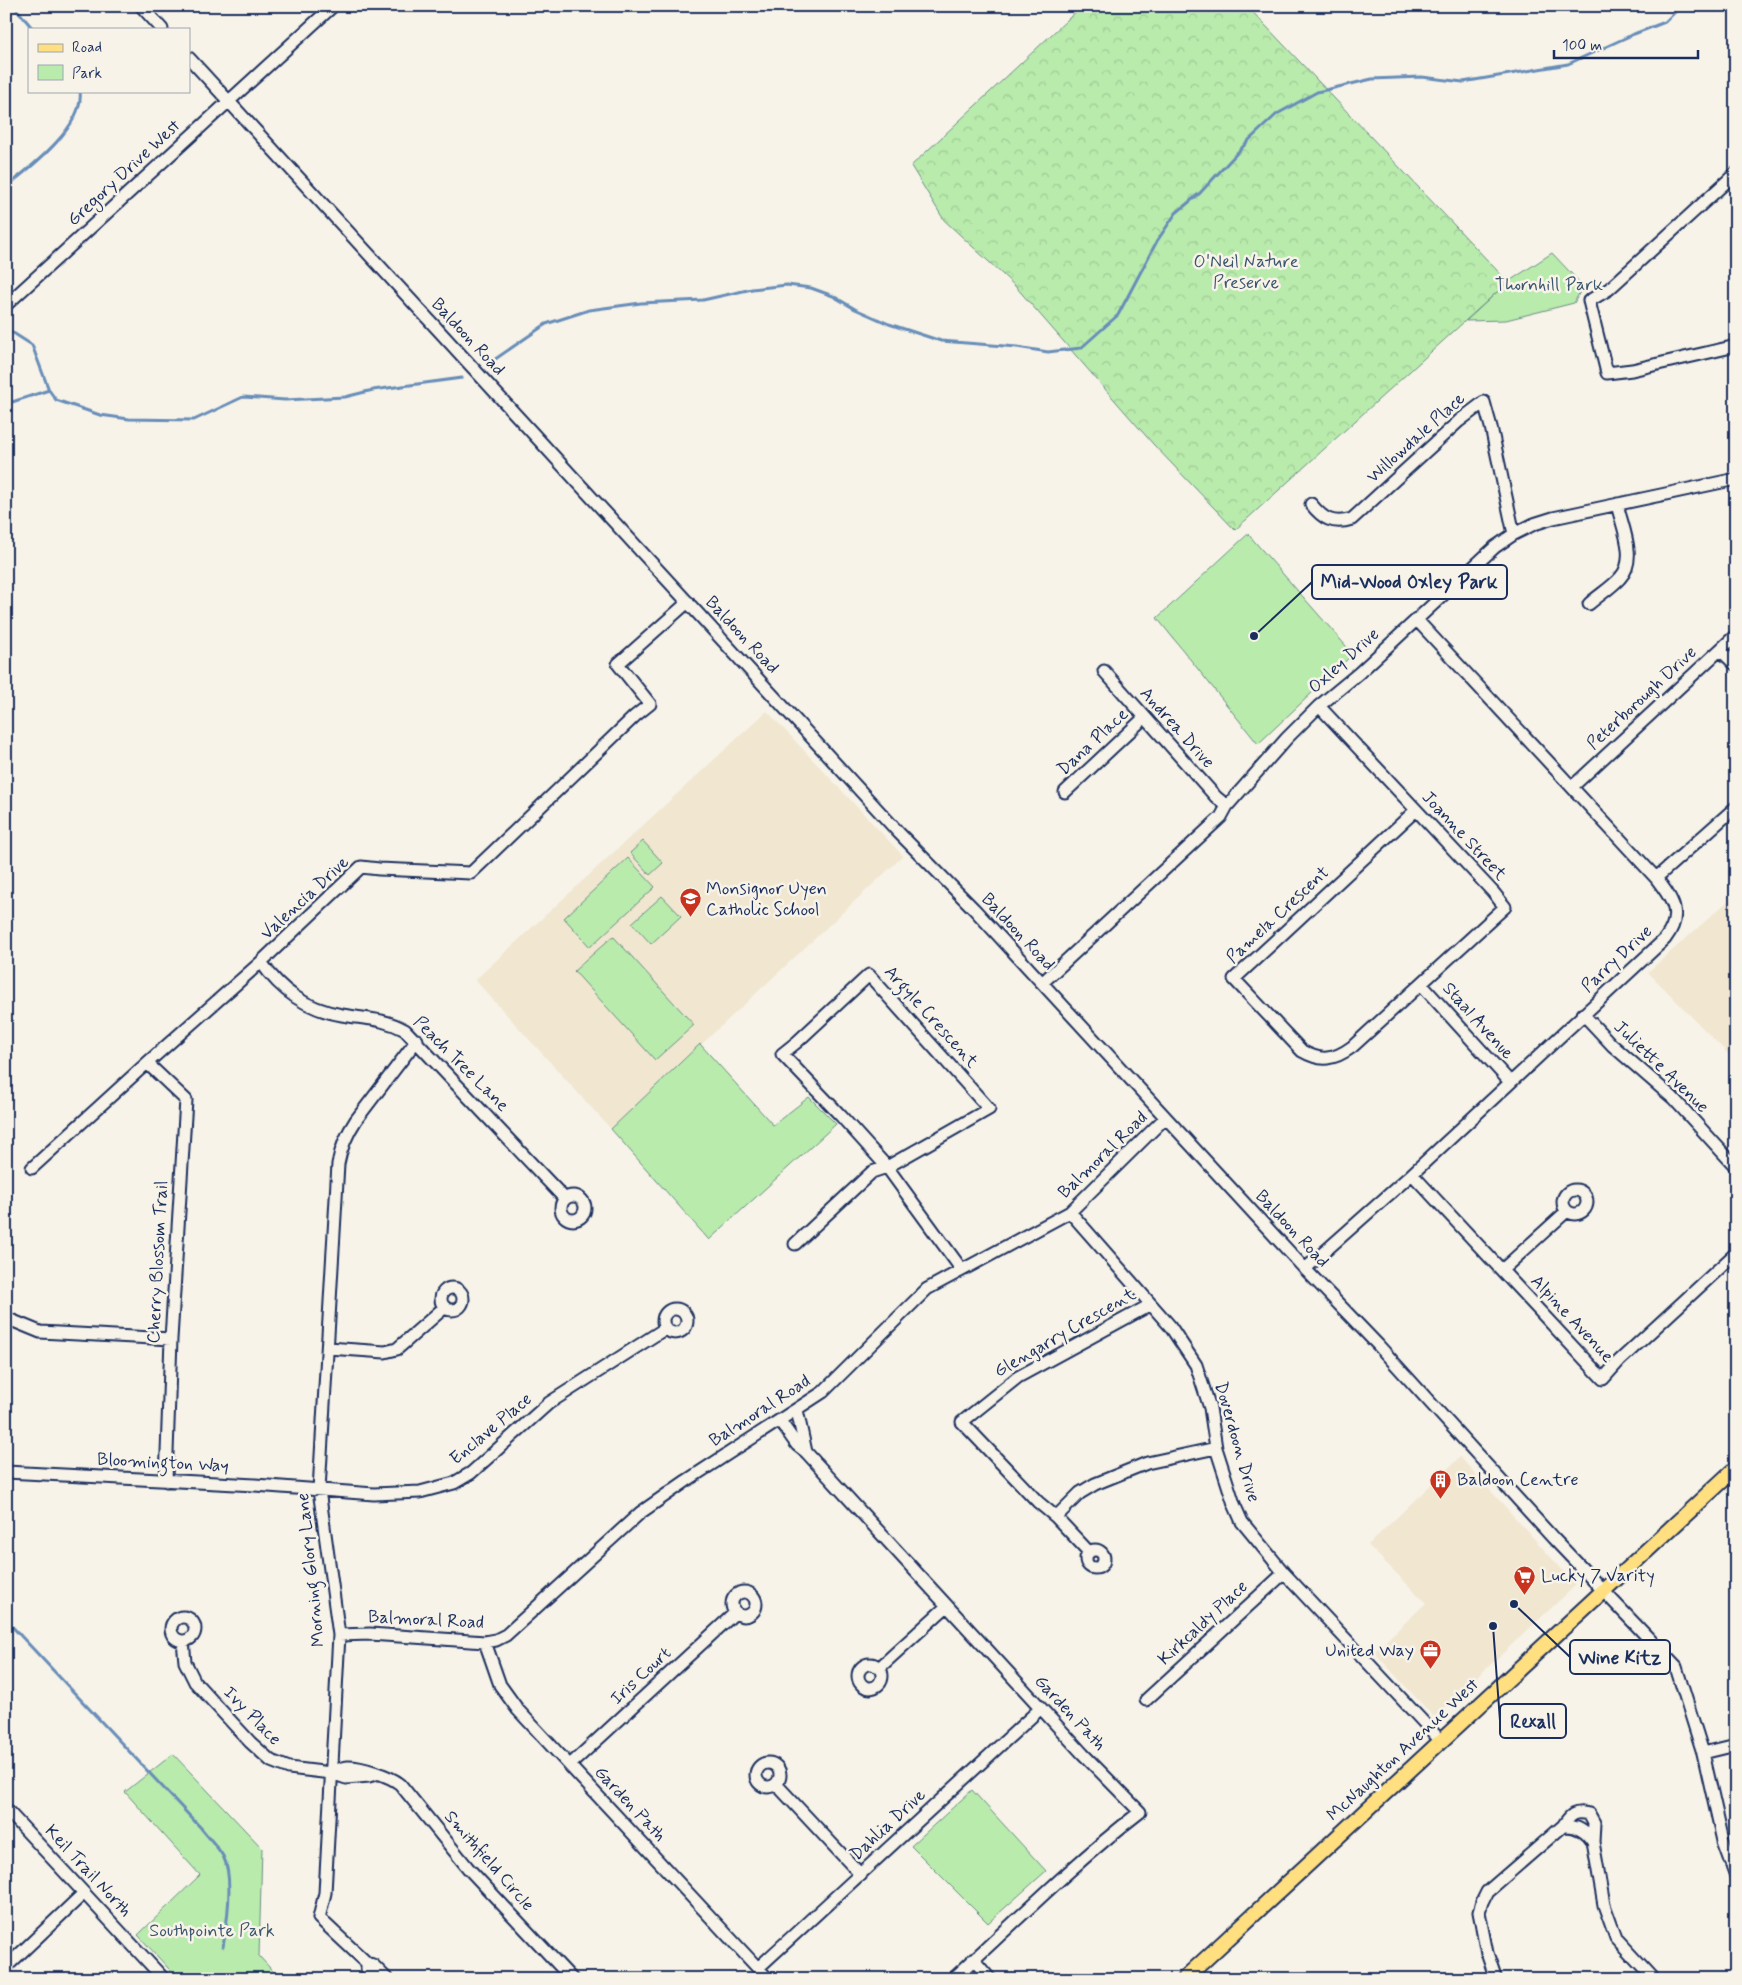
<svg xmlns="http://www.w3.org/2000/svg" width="1742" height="1985" font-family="Mynerve,sans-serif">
  <defs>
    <pattern id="forest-crowns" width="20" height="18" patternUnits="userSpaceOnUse" patternTransform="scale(1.25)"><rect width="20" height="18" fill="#b9ebac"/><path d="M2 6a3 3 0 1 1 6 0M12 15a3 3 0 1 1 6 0" fill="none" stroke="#9eca96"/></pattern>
  </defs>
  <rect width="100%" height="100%" fill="#f7f3e8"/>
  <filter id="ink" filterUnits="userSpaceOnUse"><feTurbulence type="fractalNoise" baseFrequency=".02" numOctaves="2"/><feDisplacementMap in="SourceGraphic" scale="10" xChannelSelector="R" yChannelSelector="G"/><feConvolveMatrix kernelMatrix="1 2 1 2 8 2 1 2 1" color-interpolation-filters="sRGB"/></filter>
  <g filter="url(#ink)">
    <path fill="#f1e6d0" d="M767,711L903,856L611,1129L475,980Z
      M1736,894V1062L1648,972Z
      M1460,1457L1576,1585L1434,1717L1374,1652L1426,1603L1368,1545Z"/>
    <path fill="#b9ebac" stroke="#6a8d85" d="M1552,253L1583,286L1574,303L1506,320L1466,321L1508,282Z
      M1248,534L1353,654L1258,744L1157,618Z
      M643,841L663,863L650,875L630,853Z
      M628,858L655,887L590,947L564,918Z
      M662,896L681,916L651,944L632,923Z
      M613,936L694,1025L655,1060L574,971Z
      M700,1044L773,1125L809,1097L836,1124L709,1240L611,1129Z
      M173,1754L262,1848L259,1956L280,1979H178L138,1935L200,1875L125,1792Z
      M972,1790L1046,1871L988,1923L911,1846Z"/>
    <path fill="url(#forest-crowns)" stroke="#6a8d85" d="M1082,6H1247L1508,282L1235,530L1153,444L1016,287L944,220L911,166Z"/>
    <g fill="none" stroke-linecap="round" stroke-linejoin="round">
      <path stroke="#678db9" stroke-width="3" d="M14,6L33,29
        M6,187C31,167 85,126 80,91
        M7,329L32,345L49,390L56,400L100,415L129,419L194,420L243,397L285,400L345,397L373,390L462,378
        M491,362L546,324L589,310L641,303L703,300L752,289L787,285L811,288L833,296L855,309L889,324L941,341L1017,347L1048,352L1081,348L1118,315L1157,241L1176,213L1200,193L1250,139L1277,114L1317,92L1372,79L1422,77L1463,82L1568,64L1634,34L1665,22L1681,6
        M6,404L49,390
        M6,1620L201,1828C208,1837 217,1846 223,1856C234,1877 227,1924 223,1947"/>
      <defs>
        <path id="minor" d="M141,6L162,29
          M189,58L899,833L974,909L1305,1269L1378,1345L1553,1538L1676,1667L1703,1753L1723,1841L1736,1876
          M1736,173L1609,289L1589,301L1607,373L1632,370L1736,346
          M6,305L333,6
          M1311,504C1323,519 1333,525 1352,519L1459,421L1484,402L1491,427L1514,534
          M1589,604C1599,595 1611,588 1620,578C1638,559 1622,527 1617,504
          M1720,650L1736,665
          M1104,671L1216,797L1227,806
          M1319,706L1493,892L1505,907L1352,1047C1334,1060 1321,1062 1302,1051L1234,979L1416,810
          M1572,787L1736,635
          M1065,792L1144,718
          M1656,878L1736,807
          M261,962C281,991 306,1009 342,1015C366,1019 383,1018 405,1030L565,1199
          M1042,983L1221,817L1227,806L1287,738L1319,706L1359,673L1495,547L1514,534L1534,524L1553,518L1736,479
          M1421,984L1510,1082
          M1583,1014L1612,1045L1673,1098L1736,1167
          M147,1063L186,1100L171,1339L166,1481
          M32,1168L147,1063L261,962L361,867L379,869L471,873L635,716L650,704L618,664L688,602
          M1412,1174L1603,1379L1619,1361L1736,1253
          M1563 1202a12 12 0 1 1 24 0a12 12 0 1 1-24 0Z
          M561 1208a12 12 0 1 1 24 0a12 12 0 1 1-24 0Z
          M1070,1212L1170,1326L1196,1365L1210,1408L1216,1448L1234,1504L1242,1522L1284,1573L1441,1741
          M795,1244L872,1172L887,1167L989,1109L869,975L797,1042L782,1054L841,1116L887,1167L962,1270
          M1305,1269L1412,1174L1665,939C1684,914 1672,899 1656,878L1416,619
          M1502,1270L1567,1211
          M441 1299a11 11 0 1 1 22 0a11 11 0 1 1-22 0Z
          M663 1321a12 12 0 1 1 24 0a12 12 0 1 1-24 0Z
          M6,1318L40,1332L171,1339
          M328,1348L385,1352L397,1349L445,1307
          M797,1410L806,1452
          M780,1421L797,1445L806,1452L1083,1754L1140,1812C1074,1863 1015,1922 953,1979
          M6,1472L255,1485L374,1494L420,1492L454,1483L471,1473L549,1403L666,1328
          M1056,1517L1080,1493L1095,1484L1147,1463L1216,1448
          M1086 1559a9 9 0 1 1 18 0a9 9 0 1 1-18 0Z
          M1088,1551L1056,1517L1038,1502L962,1422L1018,1377L1150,1305
          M732 1604a12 12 0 1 1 24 0a12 12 0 1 1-24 0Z
          M171 1629a12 12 0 1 1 24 0a12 12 0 1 1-24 0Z
          M339,1635L370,1634L485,1642L496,1640L506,1635L640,1513L686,1481L823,1392L927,1289L1070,1212L1165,1118
          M183,1641L185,1662L195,1682L250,1742L271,1761L289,1768L331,1773L346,1778L369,1776L376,1774
          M485,1642L500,1685L518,1710L768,1979
          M858 1676a12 12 0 1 1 24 0a12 12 0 1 1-24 0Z
          M879,1668L947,1606
          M1146,1700L1284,1573
          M1703,1753L1736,1745
          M756 1775a12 12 0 1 1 24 0a12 12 0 1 1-24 0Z
          M570,1765L736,1612
          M331,1773C336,1771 342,1767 347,1767C360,1766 390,1776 400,1784L468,1868L572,1979
          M776,1784L861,1875
          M6,1809L164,1979
          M1563,1826C1576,1825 1586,1831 1593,1842
          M973,1959L990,1979
          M367,1963L373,1965L387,1979
          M6,1967L84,1893
          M758,1968L1041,1708
          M963,1970L972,1979
          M372,1979L367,1969V1963L319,1918L325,1893L339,1635L319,1490L338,1164C341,1147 346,1135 356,1120L417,1040
          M1496,1979L1487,1953L1479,1912L1482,1902L1487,1892L1563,1826C1570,1815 1575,1810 1589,1814L1594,1823L1593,1842L1604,1905L1616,1938L1654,1979"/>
        <path id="major" d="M1184,1979L1736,1468"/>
      </defs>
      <use href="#minor" stroke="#1b2f5e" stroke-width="15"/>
      <use href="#major" stroke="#1b2f5e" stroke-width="18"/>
      <use href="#minor" stroke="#f7f3e8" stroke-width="11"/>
      <use href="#major" stroke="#ffdf80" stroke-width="14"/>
    </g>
  </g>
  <defs>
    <symbol id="school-pin" viewBox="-11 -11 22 30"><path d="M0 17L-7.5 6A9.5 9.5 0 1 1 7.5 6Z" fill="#c8321e" stroke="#f7f3e8"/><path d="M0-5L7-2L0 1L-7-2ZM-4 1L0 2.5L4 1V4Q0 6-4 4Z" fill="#fff"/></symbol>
    <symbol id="building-pin" viewBox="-11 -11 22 30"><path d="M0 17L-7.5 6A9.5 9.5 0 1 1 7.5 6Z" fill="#c8321e" stroke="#f7f3e8"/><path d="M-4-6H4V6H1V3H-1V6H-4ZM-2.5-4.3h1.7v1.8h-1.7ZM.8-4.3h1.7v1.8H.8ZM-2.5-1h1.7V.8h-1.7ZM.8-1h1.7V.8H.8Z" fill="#fff"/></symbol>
    <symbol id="supermarket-pin" viewBox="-11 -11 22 30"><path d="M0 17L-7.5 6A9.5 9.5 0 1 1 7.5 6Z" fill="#c8321e" stroke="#f7f3e8"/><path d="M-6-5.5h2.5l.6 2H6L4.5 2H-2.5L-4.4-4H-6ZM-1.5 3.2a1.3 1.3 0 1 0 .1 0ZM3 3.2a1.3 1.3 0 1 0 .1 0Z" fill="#fff"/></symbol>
    <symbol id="office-pin" viewBox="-11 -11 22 30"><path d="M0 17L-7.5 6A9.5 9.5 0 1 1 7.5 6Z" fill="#c8321e" stroke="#f7f3e8"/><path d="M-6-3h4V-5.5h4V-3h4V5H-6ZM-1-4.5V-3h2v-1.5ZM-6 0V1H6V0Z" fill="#fff"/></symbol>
  </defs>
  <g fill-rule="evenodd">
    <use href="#school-pin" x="678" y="886" width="25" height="34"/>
    <use href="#building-pin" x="1428" y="1468" width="25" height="34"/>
    <use href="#supermarket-pin" x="1512" y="1564" width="25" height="34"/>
    <use href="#office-pin" x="1418" y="1638" width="25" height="34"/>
  </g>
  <g text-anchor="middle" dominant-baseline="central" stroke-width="5" stroke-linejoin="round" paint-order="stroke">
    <g font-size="18" fill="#1b2f5e" stroke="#f7f3e8">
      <text transform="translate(124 173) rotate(-43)">Gregory Drive West</text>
      <text transform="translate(468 337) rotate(47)">Baldoon Road</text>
      <text transform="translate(1416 438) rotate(-42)">Willowdale Place</text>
      <text transform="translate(742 635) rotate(47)">Baldoon Road</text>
      <text transform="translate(1344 661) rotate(-42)">Oxley Drive</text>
      <text transform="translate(1642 698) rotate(-43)">Peterborough Drive</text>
      <text transform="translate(1177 728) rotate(48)">Andrea Drive</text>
      <text transform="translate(1093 742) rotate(-43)">Dana Place</text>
      <text transform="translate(1464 836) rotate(47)">Joanne Street</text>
      <text transform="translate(305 898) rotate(-43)">Valencia Drive</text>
      <text transform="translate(1278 915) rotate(-43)">Pamela Crescent</text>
      <text transform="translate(1018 932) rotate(47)">Baldoon Road</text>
      <text transform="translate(1617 959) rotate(-43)">Parry Drive</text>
      <text transform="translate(931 1017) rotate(48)">Argyle Crescent</text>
      <text transform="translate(1478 1021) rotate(48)">Staal Avenue</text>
      <text transform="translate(461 1064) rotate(45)">Peach Tree Lane</text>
      <text transform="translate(1661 1067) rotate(44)">Juliette Avenue</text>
      <text transform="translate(1103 1155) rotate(-44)">Balmoral Road</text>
      <text transform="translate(1292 1229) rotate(47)">Baldoon Road</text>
      <text transform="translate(158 1262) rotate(-87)">Cherry Blossom Trail</text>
      <text transform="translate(1572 1319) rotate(47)">Alpine Avenue</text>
      <text transform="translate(1065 1333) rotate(-30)">Glengarry Crescent</text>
      <text transform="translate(760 1411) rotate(-33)">Balmoral Road</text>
      <text transform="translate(491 1429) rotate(-40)">Enclave Place</text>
      <text transform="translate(1237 1442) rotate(74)">Doverdoon Drive</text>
      <text transform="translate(163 1463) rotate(3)">Bloomington Way</text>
      <text transform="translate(311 1570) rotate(-96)">Morning Glory Lane</text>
      <text transform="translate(426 1620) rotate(3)">Balmoral Road</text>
      <text transform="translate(1203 1623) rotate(-43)">Kirkcaldy Place</text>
      <text transform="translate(641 1676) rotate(-43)">Iris Court</text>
      <text transform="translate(1070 1713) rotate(47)">Garden Path</text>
      <text transform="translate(252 1716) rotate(46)">Ivy Place</text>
      <text transform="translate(1403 1750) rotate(-43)">McNaughton Avenue West</text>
      <text transform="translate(630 1804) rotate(47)">Garden Path</text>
      <text transform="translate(888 1825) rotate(-43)">Dahlia Drive</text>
      <text transform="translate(489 1861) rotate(49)">Smithfield Circle</text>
      <text transform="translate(88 1871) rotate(47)">Keil Trail North</text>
    </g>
    <g font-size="18" fill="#3b556e" stroke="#f7f3e8">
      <text x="1246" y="262">O'Neil Nature<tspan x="1246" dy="21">Preserve</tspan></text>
      <text x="1549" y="285">Thornhill Park</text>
      <text x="212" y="1931">Southpointe Park</text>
    </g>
    <g font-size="18" fill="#1b2f5e" stroke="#f7f3e8" text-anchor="start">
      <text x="706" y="889">Monsignor Uyen<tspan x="706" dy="21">Catholic School</tspan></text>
      <text x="1457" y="1480">Baldoon Centre</text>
      <text x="1541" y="1576">Lucky 7 Varity</text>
      <text x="1414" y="1651" text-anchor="end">United Way</text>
    </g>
  </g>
  <path fill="none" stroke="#1b2f5e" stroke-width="2" d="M1254 636L1312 582M1514 1604L1570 1657M1493 1626L1500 1721"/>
  <g fill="#1b2f5e" stroke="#f7f3e8" stroke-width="2">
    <circle cx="1254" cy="636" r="5"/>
    <circle cx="1514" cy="1604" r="5"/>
    <circle cx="1493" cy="1626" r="5"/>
  </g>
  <g fill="#f7f3e8" stroke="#1b2f5e" stroke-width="2">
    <rect x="1312" y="565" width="195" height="34" rx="5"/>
    <rect x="1570" y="1640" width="100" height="34" rx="5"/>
    <rect x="1500" y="1704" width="66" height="34" rx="5"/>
  </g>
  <g font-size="19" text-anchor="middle" font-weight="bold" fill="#1b2f5e">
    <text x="1409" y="588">Mid-Wood Oxley Park</text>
    <text x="1620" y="1664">Wine Kitz</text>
    <text x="1533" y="1728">Rexall</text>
  </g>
  <rect width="1742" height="1985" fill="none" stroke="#f7f3e8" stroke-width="25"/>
  <rect x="12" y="12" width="1717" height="1960" fill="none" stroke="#1b2f5e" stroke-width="2" filter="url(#ink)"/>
  <rect x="28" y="28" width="162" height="65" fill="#f7f3e8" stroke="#9fa5b1"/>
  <rect x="38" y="44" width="25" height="8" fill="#ffdf80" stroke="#9fa5b1"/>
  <text x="72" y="52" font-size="15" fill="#1b2f5e">Road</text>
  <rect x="38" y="65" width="25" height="15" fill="#b9ebac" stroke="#9fa5b1"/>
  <text x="72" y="78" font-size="15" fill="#1b2f5e">Park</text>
  <path d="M1554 50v8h144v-8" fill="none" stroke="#1b2f5e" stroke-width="2.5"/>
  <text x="1562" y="50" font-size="15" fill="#1b2f5e" stroke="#f7f3e8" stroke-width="4" paint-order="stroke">100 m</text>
</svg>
